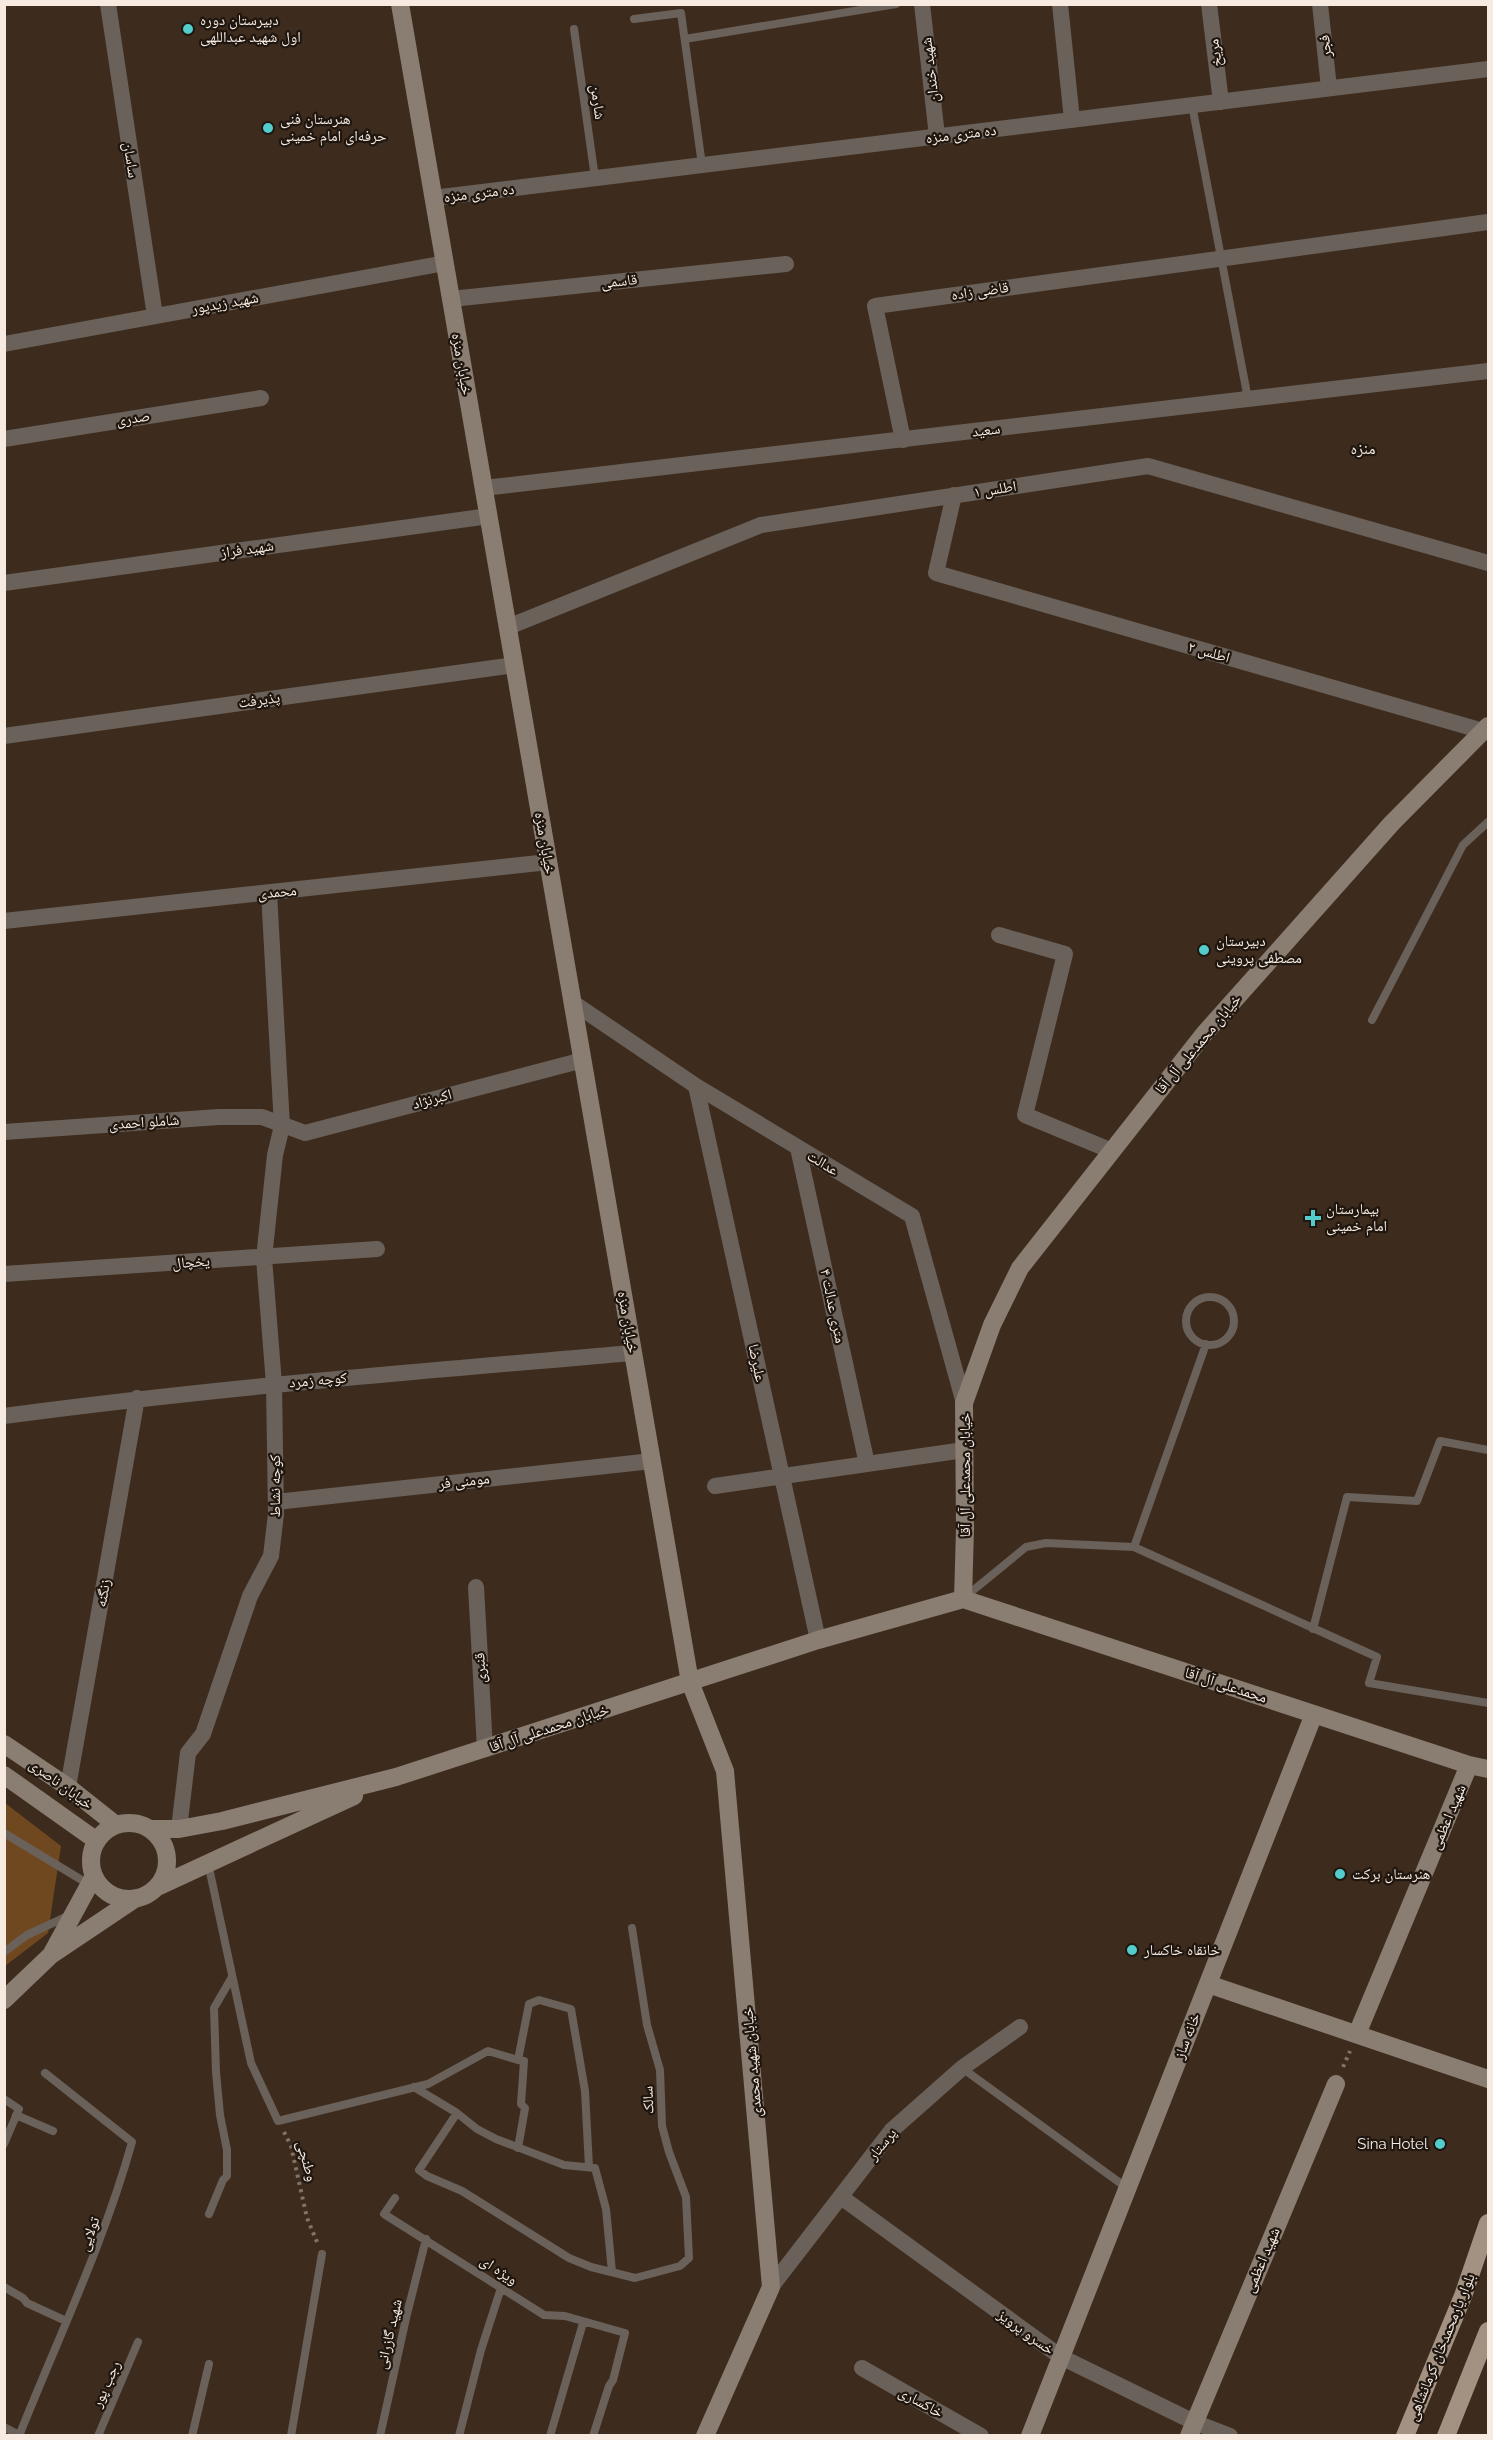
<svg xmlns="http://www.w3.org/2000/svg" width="1493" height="2440" font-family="Raleway,'Noto Naskh Arabic',sans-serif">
  <rect width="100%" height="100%" fill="#3d2c1d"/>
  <path fill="#704820" d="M5,1803L61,1846L48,1933L5,1966Z"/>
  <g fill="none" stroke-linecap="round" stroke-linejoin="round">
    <path stroke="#827366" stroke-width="4" stroke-dasharray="3 4.5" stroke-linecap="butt" d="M1343,2067L1350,2051
      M284,2132L291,2146L307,2218L317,2242"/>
    <path stroke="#6a615a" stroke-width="8" d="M634,19L681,13L702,165
      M574,29L595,178
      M685,39L896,4
      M1192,105L1248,399
      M1372,1020L1463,845L1488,822
      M1186 1321a24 24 0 1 1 48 0a24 24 0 1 1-48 0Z
      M1134,1547L1206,1344
      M965,1597L1026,1547L1046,1543L1134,1547L1377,1657L1369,1683L1488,1703
      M1313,1629L1347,1497L1417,1501L1440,1441L1488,1450
      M4,1833L90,1885
      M208,1863L251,2063L278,2121L428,2084L488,2051L518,2060L529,2004L539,2000L571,2009L585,2091L589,2167
      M4,1952L27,1935L68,1916
      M962,2068L1127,2188
      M414,2087L457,2113L477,2129L496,2139L564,2165L595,2168L606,2209L612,2272
      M4,2099L19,2109L4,2144
      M457,2113L419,2170L427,2176L462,2191L569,2258L591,2267L635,2278L680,2266L689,2258L686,2197L669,2152L662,2126L660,2070L647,2025L632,1928
      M16,2115L53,2131
      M518,2148L525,2108L521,2104L524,2061L518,2060
      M395,2198L384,2214L544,2315L565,2316L625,2333L613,2380L609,2386L593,2436
      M209,2214L223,2180L227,2176V2150L220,2115L216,2072L214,2008L232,1977
      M4,2287L23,2298L27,2303L66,2321
      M4,2427L19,2435
      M19,2436C58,2338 104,2243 132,2142L45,2073
      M98,2436L138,2342
      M192,2436L209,2364
      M291,2436L322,2254
      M380,2436L407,2314L426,2239
      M459,2436L481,2350L501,2288
      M550,2436L583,2323"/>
    <path stroke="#6a615a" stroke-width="16" d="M108,4L155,316
      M922,4L937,136
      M1060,4L1072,120
      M1209,4L1221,102
      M1320,4L1329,88
      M433,198L1488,69
      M451,299L786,264
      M4,344L445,263
      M4,439L261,398
      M903,440L875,306L1488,222
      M484,488L1488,371
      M954,495L936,573L1483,731
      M4,583L489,516
      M508,627L761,525L1148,466L1488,563
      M4,736L514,665
      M4,921L548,862
      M999,935L1065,954L1025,1115L1112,1151
      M572,1002L696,1086L912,1216L964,1403
      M696,1086L818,1640
      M4,1132L219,1117H262L305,1133L583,1060
      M798,1148L867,1464
      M4,1274L377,1249
      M4,1416C213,1388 423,1371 633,1353
      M715,1486L964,1450
      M276,1502L652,1461
      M476,1587L485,1749
      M68,1787L137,1398
      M179,1829L188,1753L203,1734L250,1596L271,1556L276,1514L274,1384L264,1258L275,1155L282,1126L269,893
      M841,2197L1061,2357L1194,2422L1230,2436
      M771,2287L892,2130L962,2068L1020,2027
      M862,2368L981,2436"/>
    <path stroke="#8a7d71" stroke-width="18" d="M400,4L690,1682L725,1771L771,2287L705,2436
      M963,1599L1469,1765L1488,1769
      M4,1744L68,1787L116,1825
      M4,1775L97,1841
      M91 1861a38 38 0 1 1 76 0a38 38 0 1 1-76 0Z
      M151,1829H179L222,1821L396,1777L818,1640L963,1599L965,1529L964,1403L992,1325L1020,1268L1204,1034L1392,823L1488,726
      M94,1876L51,1955L136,1898
      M157,1887L354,1796
      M1208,1984L1488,2079
      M4,2000L51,1955
      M1357,2034L1469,1765
      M1030,2436L1314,1714
      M1189,2436L1336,2084"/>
    <path stroke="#a39182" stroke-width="18" d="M1405,2436L1463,2296L1488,2223
      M1446,2436L1488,2331"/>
  </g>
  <g fill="#52cdcc" stroke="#1e160f" stroke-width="2">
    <circle cx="188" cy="29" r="6"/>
    <circle cx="268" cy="128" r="6"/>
    <circle cx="1204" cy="950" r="6"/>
    <path d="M1310 1209h6v6h6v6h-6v6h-6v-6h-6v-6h6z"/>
    <circle cx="1340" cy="1874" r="6"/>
    <circle cx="1132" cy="1950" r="6"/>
    <circle cx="1440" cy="2144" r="6"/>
  </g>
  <g text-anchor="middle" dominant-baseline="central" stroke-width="4.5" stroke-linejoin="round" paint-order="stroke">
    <g font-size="15" fill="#f6eae1" stroke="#1e160f" text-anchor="start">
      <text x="200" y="20">دبیرستان دوره<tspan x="200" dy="17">اول شهید عبداللهی</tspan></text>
      <text x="280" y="119">هنرستان فنی<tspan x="280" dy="17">حرفه‌ای امام خمینی</tspan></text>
      <text x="1216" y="941">دبیرستان<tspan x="1216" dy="17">مصطفی پروینی</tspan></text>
      <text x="1326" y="1209">بیمارستان<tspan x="1326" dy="17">امام خمینی</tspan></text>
      <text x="1352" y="1874">هنرستان برکت</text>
      <text x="1144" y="1950">خانقاه خاکسار</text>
      <text x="1428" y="2144" text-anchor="end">Sina Hotel</text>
    </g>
    <g font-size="15" fill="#f6eae1" stroke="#1e160f">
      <text transform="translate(1325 46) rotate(-96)">فجر</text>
      <text transform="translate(1215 53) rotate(-97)">مریخ</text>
      <text transform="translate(930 70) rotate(-97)">شهید خندان</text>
      <text transform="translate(598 102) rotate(82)">شارمن</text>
      <text transform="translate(961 134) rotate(-7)">ده متری منزه</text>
      <text transform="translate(131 160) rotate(81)">ساسان</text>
      <text transform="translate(479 193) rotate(-7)">ده متری منزه</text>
      <text transform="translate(619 281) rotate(-6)">قاسمی</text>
      <text transform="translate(980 291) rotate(-8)">قاضی زاده</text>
      <text transform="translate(225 303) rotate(-10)">شهید زیدپور</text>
      <text transform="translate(462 364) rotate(80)">خیابان منزه</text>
      <text transform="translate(133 418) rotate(-9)">صدری</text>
      <text transform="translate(986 430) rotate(-7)">سعید</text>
      <text transform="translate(995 489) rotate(-9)">اطلس ۱</text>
      <text transform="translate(247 549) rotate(-8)">شهید فراز</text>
      <text transform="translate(1209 652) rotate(16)">اطلس ۲</text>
      <text transform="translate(259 700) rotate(-8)">پذیرفت</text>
      <text transform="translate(545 843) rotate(80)">خیابان منزه</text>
      <text transform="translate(277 892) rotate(-6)">محمدی</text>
      <text transform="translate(1198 1044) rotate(-50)">خیابان محمدعلی آل آقا</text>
      <text transform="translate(432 1099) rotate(-15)">اکبرنژاد</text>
      <text transform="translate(144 1122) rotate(-4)">شاملو احمدی</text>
      <text transform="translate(823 1163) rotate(31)">عدالت</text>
      <text transform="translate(191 1262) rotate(-4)">یخچال</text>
      <text transform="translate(833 1306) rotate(78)">۴ متری عدالت</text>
      <text transform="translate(628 1322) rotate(80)">خیابان منزه</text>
      <text transform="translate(757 1363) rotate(78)">علیرضا</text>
      <text transform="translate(318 1380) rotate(-5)">کوچه زمرد</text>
      <text transform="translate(965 1475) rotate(-90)">خیابان محمدعلی آل آقا</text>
      <text transform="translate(464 1481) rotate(-6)">مومنی فر</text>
      <text transform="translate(275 1486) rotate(-90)">کوچه نشاط</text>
      <text transform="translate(103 1593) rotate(-80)">زنگنه</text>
      <text transform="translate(480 1668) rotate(-93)">قنبری</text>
      <text transform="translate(1226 1685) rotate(18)">محمدعلی آل آقا</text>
      <text transform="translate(549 1728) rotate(-18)">خیابان محمدعلی آل آقا</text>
      <text transform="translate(61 1784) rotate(36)">خیابان ناصری</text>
      <text transform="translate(1448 1817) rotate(-67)">شهید اعظمی</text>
      <text transform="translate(1187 2036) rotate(-69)">خانه ساز</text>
      <text transform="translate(752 2062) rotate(-95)">خیابان شهید محمدی</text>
      <text transform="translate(648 2100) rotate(-92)">سالک</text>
      <text transform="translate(882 2144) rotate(-51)">پرستار</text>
      <text transform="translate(307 2161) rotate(75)">وطنچی</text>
      <text transform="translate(89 2234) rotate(-70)">تولایی</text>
      <text transform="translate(1262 2260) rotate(-67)">شهید اعظمی</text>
      <text transform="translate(499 2270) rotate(33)">ویژه ای</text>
      <text transform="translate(1026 2332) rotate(36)">خسرو پرویز</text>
      <text transform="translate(389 2334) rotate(-77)">شهید گازرانی</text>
      <text transform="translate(1441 2347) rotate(-68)">بلوار یارمحمدخان کرمانشاهی</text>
      <text transform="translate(106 2384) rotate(-66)">رجب پور</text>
      <text transform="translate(921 2402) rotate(29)">خاکساری</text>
    </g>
    <g font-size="16" fill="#f6eae1" stroke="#1e160f">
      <text x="1363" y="448">منزه</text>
    </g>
  </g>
  <rect width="1493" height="2440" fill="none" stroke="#f6eae1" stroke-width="12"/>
</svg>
